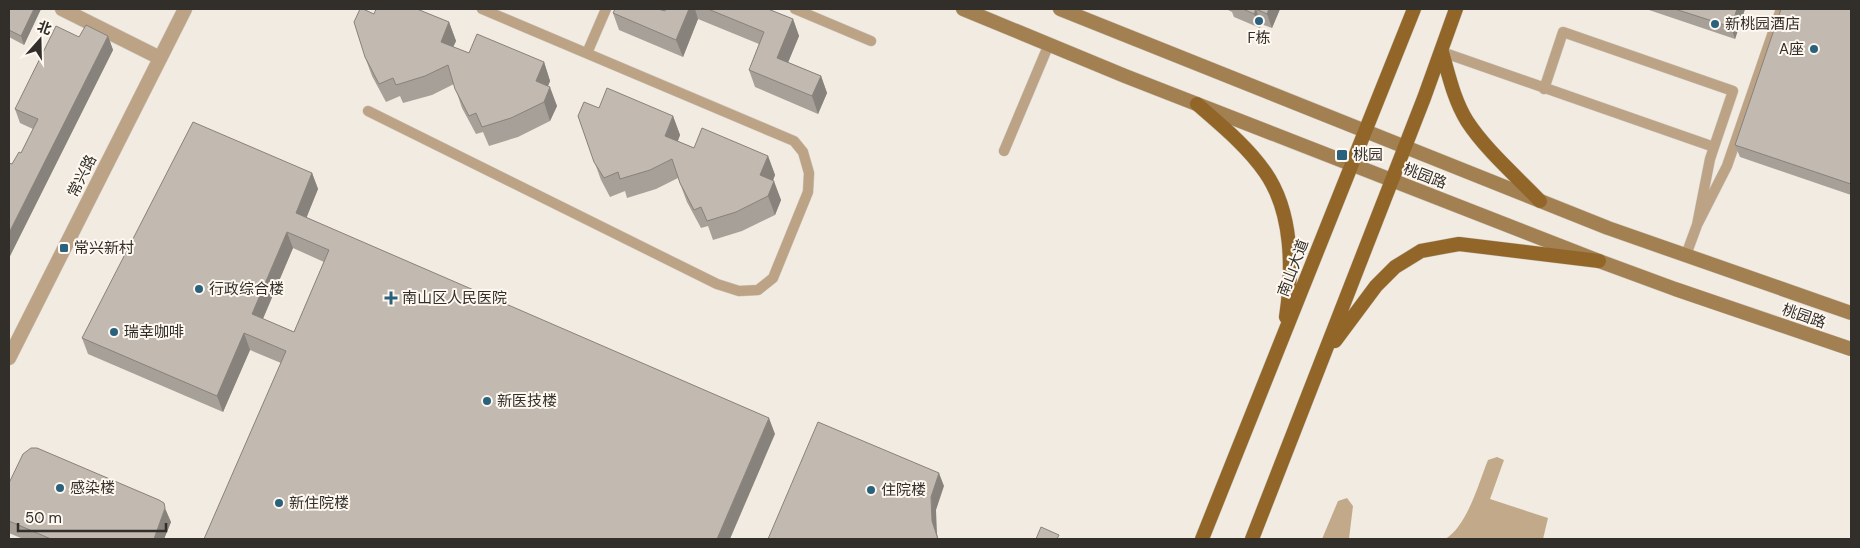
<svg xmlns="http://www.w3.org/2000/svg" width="1860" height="548" font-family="'DM Sans','Noto Sans SC',sans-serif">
  <rect width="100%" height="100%" fill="#f2ebe1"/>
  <path fill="#c2a989" d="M1497,457L1504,460L1490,499L1548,518L1543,539H1445C1467,527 1479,482 1488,460Z
    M1347,498L1353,506L1349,539H1322L1338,501Z"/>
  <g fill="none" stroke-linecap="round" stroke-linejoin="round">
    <defs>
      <path id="service" d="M795,9L871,41
        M1442,52L1714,147L1710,159L1697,225
        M587,53L606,9
        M1544,89L1563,32L1733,91L1714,147
        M368,111L717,284L739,291L758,290L773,278L808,192L809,173L803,152L794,141L482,9
        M1004,151L1049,44
        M1686,255L1697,225L1727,166L1781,9"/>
      <path id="minor" d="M62,9L160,58"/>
      <path id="tertiary" d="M9,358L185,9"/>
      <path id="secondary" d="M963,9L1125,76L1599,261L1675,289L1851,349
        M1060,9L1608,228L1851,313"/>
      <path id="primary" d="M1442,52C1449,76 1454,100 1467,121C1485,149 1517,177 1540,201
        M1197,104C1221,125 1247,146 1265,172C1293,212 1293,270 1286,317
        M1335,341L1376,286L1395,267L1421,251L1459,244L1599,261
        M1202,539L1414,9
        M1252,539L1424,98L1456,9"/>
    </defs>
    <use href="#service" stroke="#cfc9c0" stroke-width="11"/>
    <use href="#minor" stroke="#cfc9c0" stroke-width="15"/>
    <use href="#tertiary" stroke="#cfc9c0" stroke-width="15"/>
    <use href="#secondary" stroke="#cfc9c0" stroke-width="15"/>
    <use href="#primary" stroke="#cfc9c0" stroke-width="15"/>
    <use href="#service" stroke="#bca385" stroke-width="10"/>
    <use href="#minor" stroke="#bca385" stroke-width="14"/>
    <use href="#tertiary" stroke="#bca385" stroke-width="14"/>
    <use href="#secondary" stroke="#a38052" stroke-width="14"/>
    <use href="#primary" stroke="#916628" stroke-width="14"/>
  </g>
  <path fill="#a7a098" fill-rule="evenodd" d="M9,9H41L24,45L9,37Z
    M666,9H768L793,19L799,36L788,62L821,76L827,93L818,114L755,87L749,70L759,44L698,19L683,57L619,30L613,13L665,11Z
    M1226,9H1280L1272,28L1261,24L1260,28L1234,17L1232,12Z
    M1646,9H1745L1735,39Z
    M1851,9V195L1740,157L1735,145Z
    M374,14L449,22L456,41L453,47L469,53L544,62L550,81L548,86L557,106L550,121L518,137L489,146L483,132L476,134L462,108L454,84L432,95L403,103L400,96L386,102L372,76L365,57Z
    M108,36L113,50L9,258V163L12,164L21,153L33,129L20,123L15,109L79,37Z
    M599,108L673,116L680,135L678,141L694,148L768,156L775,175L773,181L781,200L775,215L742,231L713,240L708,226L701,228L687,202L678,178L656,189L627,198L625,191L610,197L601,180L578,116Z
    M312,173L318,189L306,217L775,434L281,363L250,350L223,412L88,354L82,338ZM293,248L324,262L294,332L263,319Z
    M9,483L171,522L164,539H23L9,533Z"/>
  <path fill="#88827c" d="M34,9H41L24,45L21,36Z
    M689,9H695L698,19L683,57L676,40Z
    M1256,9L1261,24L1260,28L1254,14Z
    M1269,9H1280L1272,28L1267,14Z
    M1737,9H1745L1735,39L1731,27Z
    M793,19L799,36L783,75L777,58Z
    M449,22L456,41L447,60L441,42Z
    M108,36L113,50L9,258V233Z
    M544,62L550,81L542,100L536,81Z
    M821,76L827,93L818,114L812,96Z
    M550,87L557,106L550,121L544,102Z
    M673,116L680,135L672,155L665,136Z
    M768,156L775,175L767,194L760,175Z
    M312,173L318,189L302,229L296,213Z
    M774,181L781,200L775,215L768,196Z
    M287,232L293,248L258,330L252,314Z
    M244,333L250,350L223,412L217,396Z
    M769,418L775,434L730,539H717Z
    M939,473L944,486L936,510L937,534L938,539H937L932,521L931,497Z
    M165,508L171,522L164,539H154Z"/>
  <path fill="#c2bab1" stroke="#88827c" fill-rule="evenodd" d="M9,9H34L21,36L9,30Z
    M360,9H363L374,14L376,9H417L449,22L441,42L469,53L477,34L544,62L536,81L550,87L544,102L511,118L482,127L476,113L469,116L455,89L448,65L425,76L396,85L393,78L379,84L365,57L354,22Z
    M615,9H658L665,11L666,9H689L676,40L613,13Z
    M708,9H768L793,19L777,58L821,76L812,96L749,70L764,32Z
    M1243,9H1269L1267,14L1256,9L1254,14Z
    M1675,9H1737L1731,27Z
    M1781,9H1851V184L1735,145Z
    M86,25L108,36L9,233V163L12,164L19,152L21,153L38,119L15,109L56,26L79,37Z
    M607,88L673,116L665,136L694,148L702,128L768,156L760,175L774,181L768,196L736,212L707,221L701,207L694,210L680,183L672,159L650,170L620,179L618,172L604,178L594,162L578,116L584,102L599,108Z
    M193,122L312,173L296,213L769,418L717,539H204L286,351L244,333L217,396L82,338ZM287,232L329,250L294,332L252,314Z
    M818,422L939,473L931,497L932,521L938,539H768Z
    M31,448H37L159,500L164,503L165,508L154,539H51L9,521V483L23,454Z
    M1041,527L1059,535L1057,539H1036Z"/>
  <g fill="#2a617c" stroke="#fef8f0" stroke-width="2">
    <circle cx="1259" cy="21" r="5"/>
    <circle cx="1715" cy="24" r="5"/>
    <circle cx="1814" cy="49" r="5"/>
    <rect x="1336" y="149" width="12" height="12" rx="2.5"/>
    <rect x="59" y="243" width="10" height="10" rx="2.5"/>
    <circle cx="199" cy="289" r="5"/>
    <path d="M388.5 290.5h5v5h5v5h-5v5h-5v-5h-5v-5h5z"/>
    <circle cx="114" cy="332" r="5"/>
    <circle cx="487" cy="401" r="5"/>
    <circle cx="60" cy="488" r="5"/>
    <circle cx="871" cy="490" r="5"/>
    <circle cx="279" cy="503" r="5"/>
  </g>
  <g text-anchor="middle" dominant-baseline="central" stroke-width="4" stroke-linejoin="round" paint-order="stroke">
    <g font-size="15" fill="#322f2b" stroke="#fef8f0" text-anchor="start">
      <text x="1725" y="24">新桃园酒店</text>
      <text x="1259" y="38" text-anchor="middle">F栋</text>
      <text x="1804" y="49" text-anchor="end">A座</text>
      <text x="1353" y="155">桃园</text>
      <text x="74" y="248">常兴新村</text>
      <text x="209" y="289">行政综合楼</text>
      <text x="402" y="298">南山区人民医院</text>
      <text x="124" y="332">瑞幸咖啡</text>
      <text x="497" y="401">新医技楼</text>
      <text x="70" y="488">感染楼</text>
      <text x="881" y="490">住院楼</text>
      <text x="289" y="503">新住院楼</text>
    </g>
    <g font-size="15" fill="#322f2b" stroke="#fef8f0">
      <text transform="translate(82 176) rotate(-63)">常兴路</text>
      <text transform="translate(1425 176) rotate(21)">桃园路</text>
      <text transform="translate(1293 268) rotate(-69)">南山大道</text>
      <text transform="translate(1804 316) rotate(19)">桃园路</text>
    </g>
  </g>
  <rect width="1860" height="548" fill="none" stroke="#322f2b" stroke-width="20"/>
  <g transform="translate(40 40) rotate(20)" stroke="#fef8f0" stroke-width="4" paint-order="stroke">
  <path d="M0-4L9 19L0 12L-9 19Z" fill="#322f2b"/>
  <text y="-8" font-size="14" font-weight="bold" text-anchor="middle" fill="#322f2b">北</text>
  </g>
  <path d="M18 523v8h148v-8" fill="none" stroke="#322f2b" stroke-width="2.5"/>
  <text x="25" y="523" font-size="15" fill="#322f2b" stroke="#fef8f0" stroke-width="4" paint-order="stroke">50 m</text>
</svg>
